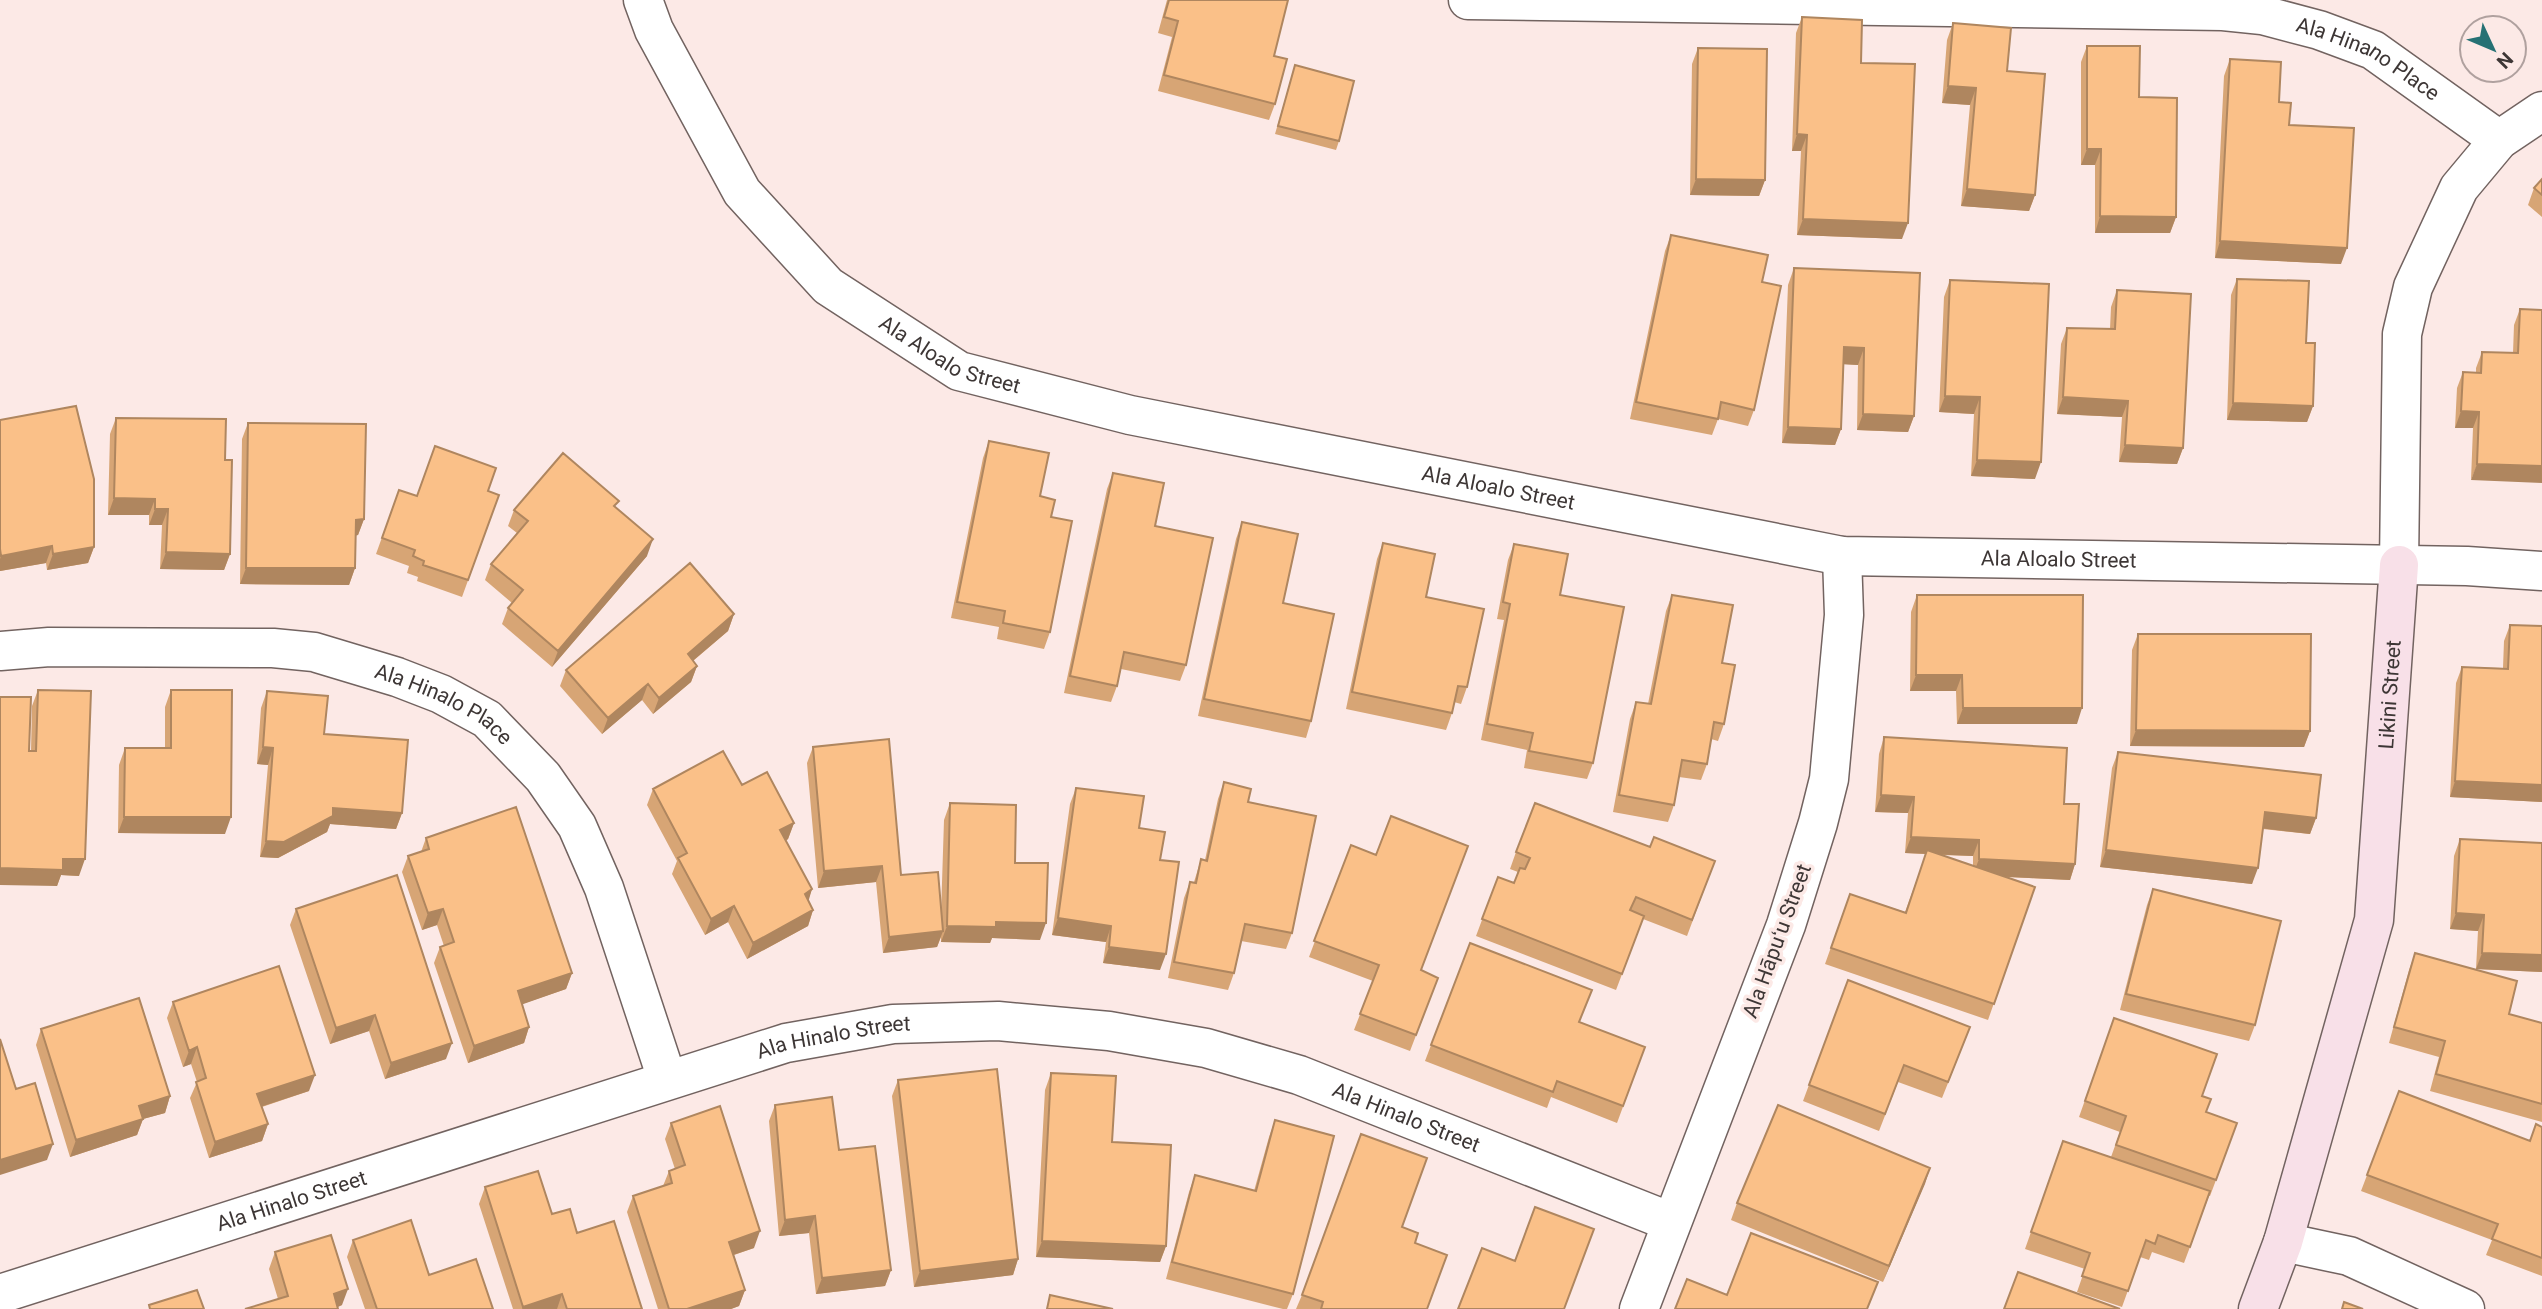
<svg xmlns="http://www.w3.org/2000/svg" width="2542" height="1309" font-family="Roboto,sans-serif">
  <rect width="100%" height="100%" fill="#fce9e6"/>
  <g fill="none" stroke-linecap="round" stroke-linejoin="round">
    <defs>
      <g id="street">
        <path id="s1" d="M643,0L654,30L742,192L828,286L959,371L1130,415L1842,556L2467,566L2542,571"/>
        <path id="s2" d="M1468,0L2223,11L2262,15L2319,30L2373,50L2499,140"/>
        <path d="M2399,565L2402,334L2413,287L2459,188L2499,140L2542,111"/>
        <path id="s3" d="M0,651L49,647L273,648L314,652L397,677L441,694L487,719L543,777L577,826L604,888L667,1079"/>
        <path d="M2283,1242L2349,1256L2465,1309"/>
        <path id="s4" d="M0,1294L786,1043L893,1024L998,1021L1109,1031L1206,1048L1299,1075L1671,1222"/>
        <path d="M1639,1309L1786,925L1818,823L1829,779L1844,615L1842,556"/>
      </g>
      <g id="secondary">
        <path id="s5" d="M2258,1309L2283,1242L2374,920L2399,565"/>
      </g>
    </defs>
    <use href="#street" stroke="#726360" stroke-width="41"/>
    <use href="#secondary" stroke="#726360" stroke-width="41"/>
    <use href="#street" stroke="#fff" stroke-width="38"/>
    <use href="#secondary" stroke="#f8e0e8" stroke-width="38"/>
  </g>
  <path fill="#d7a575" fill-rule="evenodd" d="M1167,0H1288L1274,56L1275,104L1269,120L1158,91L1172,37L1158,33Z
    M1802,17L1861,63L1902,239L1797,235L1801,151H1792L1796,33Z
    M1953,23L2007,71L2035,195L2029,211L1961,206L1970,105L1942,103L1947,40Z
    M2087,46L2176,217L2170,233H2095V165H2081V62Z
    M1698,48L1765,180L1759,196L1690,195L1692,64Z
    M2230,59L2279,102L2289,125L2341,264L2215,258L2224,76Z
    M1295,65L1339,141L1336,150L1275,134Z
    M2542,179V217L2528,205L2534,188Z
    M1671,235L1762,282L1754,410L1748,426L1718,419L1712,435L1630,419L1665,251Z
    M1794,268L1920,273L1914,416L1908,432L1857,430L1858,365L1844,364L1841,429L1835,445L1782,443L1788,285Z
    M2237,279L2306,343L2313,406L2307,422L2227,420L2231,295Z
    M1950,280L2035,479L1971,476L1974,414L1939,412L1944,297Z
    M2117,290L2183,448L2177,464L2119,462L2122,417L2057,414L2061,344L2067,328L2110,329L2111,307Z
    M2520,309L2542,310L2471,480L2473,428H2455L2457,388L2463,372L2476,373V368L2482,352L2513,353L2514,325Z
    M116,418L225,460L230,554L224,570L160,569L162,525H149V515H108L110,434Z
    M0,420L94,547L88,563L47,570L46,563L0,571Z
    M248,423L364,519L358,535L355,536V568L349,585L240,584L242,439Z
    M989,441L1040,496L1050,632L1044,649L997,639L999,627L951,618L983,458Z
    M1113,473L1155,526L1186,665L1180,681L1121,669L1117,686L1111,702L1064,693L1107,489Z
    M399,490L416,496L488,491L499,495L462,597L417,581L418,577L407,573L409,566L376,554Z
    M616,508L647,556L552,667L502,624L508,608L512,603L485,580L491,564L517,533L508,526L514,510Z
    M1242,522L1283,603L1311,721L1306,738L1198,716L1236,539Z
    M1383,543L1426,597L1467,687L1461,704L1454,702L1452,713L1446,730L1346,709L1377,559Z
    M1514,544L1560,595L1593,763L1587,779L1524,768L1527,750L1481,740L1504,620L1497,619L1508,560Z
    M1672,595L1722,663L1724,724L1718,741L1711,739L1707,764L1701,780L1679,777L1674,805L1668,822L1613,812L1630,719L1636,702L1648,704L1666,611Z
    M1917,595L2077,724H1957L1956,691H1910L1911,612Z
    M734,614L728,631L693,661L697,666L691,682L653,714L642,700L602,734L560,686L566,670Z
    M2510,625L2542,626V802L2450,797L2456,683L2462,667L2503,668L2504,641Z
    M2138,634L2310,731L2304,747L2130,746L2132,650Z
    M38,690L79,876L61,875L57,886L29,751H31L32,706Z
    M171,690L225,834L118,833L119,765L125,748H165V707Z
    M267,691L324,734L402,813L396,829L330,824L327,832L278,858L260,857L268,765L257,764L261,708Z
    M1884,737L2064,804L2075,864L2070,880L2005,877L2035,887L1988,1020L1825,964L1850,894L1905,912L1926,854L1905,853L1908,813L1875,812L1879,754ZM1941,855L1973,856V866Z
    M813,747L901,875L941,914L944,820L950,803L1015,863L1040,940L992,938L990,943L941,942V937L937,947L883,953L876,882L818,888L807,763Z
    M2118,752L2316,818L2310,834L2263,829L2252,884L2100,867L2112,768Z
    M1224,782L1248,802L1292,933L1286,949L1241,941L1234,973L1228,990L1168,978L1184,898L1190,882H1194L1201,859L1205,860L1218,799Z
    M742,785L794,823L788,839L786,841L812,889L808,900L813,910L808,926L747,959L728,922L705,935L672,874L677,861L647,805L653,789Z
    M1076,788L1139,828L1160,860V970L1103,963L1106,942L1052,935L1070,804Z
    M426,838L572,973L566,989L522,1004L529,1027L524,1043L468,1063L434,963L440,947L444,946L437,925L422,930L402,872L408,856L421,852Z
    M2460,839L2542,843V972L2476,969L2478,931L2450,929L2454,856Z
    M1351,845L1421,971L1438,978L1410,1051L1354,1030L1373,981L1309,957Z
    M1650,847L1715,861L1687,936L1643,919L1616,990L1476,936L1498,877L1514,883L1518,872L1510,869L1516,852Z
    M2153,889L2255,1025L2249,1041L2120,1010L2147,905Z
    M296,909L446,1059L385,1079L369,1031L330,1044L290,925Z
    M1470,943L1580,1022L1645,1047L1617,1123L1551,1097L1547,1108L1425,1061Z
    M2415,953L2509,1014L2542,1023V1122L2430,1091L2439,1057L2389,1043L2409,970Z
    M1848,980L1964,1043L1942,1098L1898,1082L1879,1131L1803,1101Z
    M173,1002L309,1091L262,1107L268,1124L262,1141L209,1158L190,1098L197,1082L191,1064L183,1067L167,1018Z
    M2114,1018L2202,1096L2206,1112L2216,1180L2210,1196H2209L2184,1263L2152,1252L2149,1260L2140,1257L2122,1307L2077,1292L2085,1269L2025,1249L2063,1141L2111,1157L2120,1132L2079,1117Z
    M41,1029L170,1096L165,1113L143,1119L137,1135L70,1157L36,1045Z
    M1051,1073L1112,1142L1166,1246L1160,1262L1036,1257L1045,1090Z
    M898,1080L1018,1259L1013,1275L914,1287L892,1096Z
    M2399,1091L2530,1141L2542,1127V1276L2486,1255L2492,1240L2361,1191Z
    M775,1105L839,1150L891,1270L885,1286L816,1294L809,1233L779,1236L769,1121Z
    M1275,1120L1293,1294L1287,1309H1283L1166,1279L1189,1192L1195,1175L1254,1191L1269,1137Z
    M671,1123L754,1248L734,1255L745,1290L739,1306L731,1309H658L627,1212L633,1196L663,1186L669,1171L675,1169L665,1139Z
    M1930,1168L1883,1282L1731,1220L1737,1203Z
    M485,1187L552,1214L577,1233L642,1309H513L479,1204Z
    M1402,1227L1415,1243L1427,1309H1296L1302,1295Z
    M353,1240L429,1275L493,1309H365L347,1257Z
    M275,1252L342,1305L338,1307L278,1299L269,1269Z"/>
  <path fill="#af865f" d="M1948,86L1976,88L1970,105L1942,103Z
    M1797,134L1807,135L1801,151H1792Z
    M2087,149H2101L2095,165H2081Z
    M1696,179L1765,180L1759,196L1690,195Z
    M1967,189L2035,195L2029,211L1961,206Z
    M2100,216L2176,217L2170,233H2095Z
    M1803,219L1908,223L1902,239L1797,235Z
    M2220,241L2347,248L2341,264L2215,258Z
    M1844,347L1864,348L1858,365L1839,364Z
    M1945,396L1980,397L1974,414L1939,412Z
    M2063,397L2128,401L2122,417L2057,414Z
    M2233,403L2313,406L2307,422L2227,420Z
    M2461,411L2479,412L2473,428H2455Z
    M1863,414L1914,416L1908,432L1857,430Z
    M1788,427L1841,429L1835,445L1782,443Z
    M2125,445L2183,448L2177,464L2119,462Z
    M1977,460L2041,462L2035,479L1971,476Z
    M2477,464L2542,466V483L2471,480Z
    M114,498L155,499L149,515H108Z
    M155,509H168L162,525H149Z
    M364,519L358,535L350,536L356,520Z
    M653,539L647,556L552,667L558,651Z
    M52,546L46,563L0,571V559L1,556Z
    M94,547L88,563L47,570L53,554Z
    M166,552L230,554L224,570L160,569Z
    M246,568H355L349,585L240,584Z
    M734,614L728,631L682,670L688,654Z
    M697,666L691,682L653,714L659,698Z
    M1916,675H1962L1956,691H1910Z
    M648,684L642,700L602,734L608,718Z
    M1963,708H2082L2077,724H1957Z
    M2136,730L2310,731L2304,747L2130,746Z
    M263,747L273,748L268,765L257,764Z
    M2455,781L2542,785V802L2450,797Z
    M1881,795L1914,797L1908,813L1875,812Z
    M333,808L402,813L396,829L330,824L327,832L278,858L260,857L266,841Z
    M2265,812L2316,818L2310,834L2259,828Z
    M124,817H231L225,834L118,833Z
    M794,823L788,839L775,847L780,830Z
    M1911,837L1979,840L1973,856L1905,853Z
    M2106,850L2258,868L2252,884L2100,867Z
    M63,859H85L79,876L61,875L57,886L0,885V868Z
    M1979,859L2075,864L2070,880L1973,875Z
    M882,866L876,882L818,888L824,871Z
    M812,889L807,906L805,894Z
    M734,906L728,922L705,935L711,919Z
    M443,909L437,925L422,930L428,913Z
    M813,910L808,926L747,959L753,943Z
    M2456,913L2484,915L2478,931L2450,929Z
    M1058,918L1111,926L1106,942L1052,935Z
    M996,922L1046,923L1040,940L992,938L990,943L941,942L947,926Z
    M943,931L937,947L883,953L889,937Z
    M1109,947L1166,954L1160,970L1103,963Z
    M2482,953L2542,955V972L2476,969Z
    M572,973L566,989L512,1008L518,991Z
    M375,1015L369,1031L330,1044L336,1028Z
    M529,1027L524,1043L468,1063L474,1046Z
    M452,1043L446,1059L385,1079L391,1063Z
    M197,1047L191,1064L183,1067L189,1051Z
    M315,1075L309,1091L251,1110L257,1094Z
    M170,1096L165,1113L143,1119L137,1135L70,1157L76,1140L139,1106Z
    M268,1124L262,1141L209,1158L215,1142Z
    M53,1144L47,1160L0,1175V1160Z
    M1930,1168L1925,1184L1883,1282L1889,1266Z
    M815,1216L809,1233L779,1236L785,1220Z
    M760,1231L754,1248L724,1258L729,1242Z
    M1042,1241L1166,1246L1160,1262L1036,1257Z
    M1018,1259L1013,1275L914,1287L920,1271Z
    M891,1270L885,1286L816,1294L822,1278Z
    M348,1289L342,1305L332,1309L334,1294Z
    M745,1290L739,1306L731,1309H687Z
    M562,1294L557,1309H522L523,1307Z"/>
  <path fill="#fac088" stroke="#af865f" stroke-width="2" d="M1169,0H1288L1274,56L1287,59L1275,104L1164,75L1178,21L1164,17Z
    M1802,17L1862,20L1861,63L1915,64L1908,223L1803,219L1807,135L1797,134Z
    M1953,23L2011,28L2007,71L2045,74L2035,195L1967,189L1976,88L1948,86Z
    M2087,46H2140L2139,97L2177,98L2176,217L2100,216L2101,149H2087Z
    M1698,48L1767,49L1765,180L1696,179Z
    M2230,59L2281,62L2279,102L2291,103L2289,125L2354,128L2347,248L2220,241Z
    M1295,65L1354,81L1339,141L1278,126Z
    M2542,179V195L2534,188Z
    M1671,235L1768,255L1762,282L1781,286L1754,410L1721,402L1718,419L1636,402Z
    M1794,268L1920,273L1914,416L1863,414L1864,348L1844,347L1841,429L1788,427Z
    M2237,279L2309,281L2306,343H2315L2313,406L2233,403Z
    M1950,280L2049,284L2041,462L1977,460L1980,397L1945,396Z
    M2117,290L2191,294L2183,448L2125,445L2128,401L2063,397L2067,328L2115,329Z
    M2520,309L2542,310V466L2477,464L2479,412L2461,411L2463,372L2481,373L2482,352L2518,353Z
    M76,406L94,479V547L53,554L52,546L1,556L0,549V420Z
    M116,418L226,419L225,460H232L230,554L166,552L168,509H155V499L114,498Z
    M248,423L366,424L364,519L356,520L355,568H246Z
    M989,441L1049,453L1040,496L1055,500L1051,517L1072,521L1050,632L1003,623L1005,611L957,602Z
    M435,446L496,468L488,491L499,495L468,580L423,565L424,561L413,556L415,550L382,538L399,490L417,496Z
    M563,453L619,501L614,506L653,539L558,651L508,608L523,590L491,564L528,521L514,510Z
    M1113,473L1164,483L1155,526L1213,538L1186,665L1124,652L1117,686L1070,676Z
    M1242,522L1298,534L1283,603L1334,614L1311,721L1204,699Z
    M1383,543L1435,554L1426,597L1484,609L1467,687L1458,686L1452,713L1352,692Z
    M1514,544L1568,554L1560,595L1624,607L1593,763L1529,751L1533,733L1487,724L1510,604L1503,602Z
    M690,563L734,614L688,654L697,666L659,698L648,684L608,718L566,670Z
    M1672,595L1733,605L1722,663L1735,665L1724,724L1714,722L1707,764L1682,760L1674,805L1619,795L1636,702L1651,704Z
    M1917,595H2083L2082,708H1963L1962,675H1916Z
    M2510,625L2542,626V785L2455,781L2462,667L2508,669Z
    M2138,634H2311L2310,731L2136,730Z
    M38,690L91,691L85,859H63V870L0,868V697H31L29,751H36Z
    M171,690H232L231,817H124L125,748H171Z
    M267,691L328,696L324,734L408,740L402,813L333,808V816L284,842L266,841L273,748L263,747Z
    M1884,737L2067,748L2064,804H2079L2075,864L1979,859V840L1911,837L1914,797L1881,795Z
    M889,739L901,875L938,872L943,931L889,937L882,866L824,871L813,747Z
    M723,751L742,785L767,772L794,823L780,830L812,889L805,894L813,910L753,943L734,906L711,919L678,858L687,853L653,789Z
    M2118,752L2321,775L2316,818L2265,812L2258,868L2106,850Z
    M1224,782L1251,789L1248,802L1316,816L1292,933L1245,924L1234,973L1174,962L1190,882L1196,883L1201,859L1207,861Z
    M1076,788L1144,796L1139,828L1165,832L1160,860L1179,862L1166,954L1109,947L1111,926L1058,918Z
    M950,803L1016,805L1015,863H1048L1046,923L996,922V927L947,926Z
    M1535,803L1650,847L1654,837L1715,861L1692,920L1636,897L1630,910L1644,916L1622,974L1482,919L1498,877L1514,883L1520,868L1525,869L1530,858L1516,852Z
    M516,807L572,973L518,991L529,1027L474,1046L440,947L454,942L443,909L428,913L408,856L429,849L426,838Z
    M1391,816L1468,846L1421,970L1438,978L1416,1035L1360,1014L1379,965L1314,941L1351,845L1376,855Z
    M2460,839L2542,843V955L2482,953L2484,915L2456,913Z
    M1927,850L2035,887L1994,1004L1831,948L1850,894L1906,913Z
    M397,875L452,1043L391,1063L375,1015L336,1028L296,909Z
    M2153,889L2281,921L2255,1025L2126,994Z
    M1470,943L1592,990L1579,1022L1645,1047L1623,1106L1557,1081L1553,1092L1431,1045Z
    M2415,953L2517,981L2509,1014L2542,1023V1104L2436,1074L2445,1041L2394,1027Z
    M279,966L315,1075L257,1094L268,1124L215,1142L196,1082L206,1078L197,1047L189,1051L173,1002Z
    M1848,980L1970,1027L1948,1082L1904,1065L1885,1114L1809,1085Z
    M139,998L170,1096L139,1106L143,1119L76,1140L41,1029Z
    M2114,1018L2217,1054L2202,1096L2211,1099L2206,1112L2237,1123L2216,1180L2116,1145L2126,1116L2085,1101Z
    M0,1039L16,1089L35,1083L53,1144L0,1160Z
    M997,1069L1018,1259L920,1271L898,1080Z
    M1051,1073L1116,1076L1112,1142L1171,1145L1166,1246L1042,1241Z
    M2399,1091L2530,1141L2536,1124L2542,1127V1258L2492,1239L2498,1224L2367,1175Z
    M832,1097L839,1150L875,1146L891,1270L822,1278L815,1216L785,1220L775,1105Z
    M1778,1105L1930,1168L1889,1266L1737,1203Z
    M720,1106L760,1231L729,1242L745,1290L687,1309H669L633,1196L672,1183L669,1171L685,1165L671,1123Z
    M1275,1120L1334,1136L1293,1294L1172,1262L1195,1175L1256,1191Z
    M1361,1134L1427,1158L1402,1227L1418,1233L1415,1243L1447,1255L1427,1309H1321L1323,1302L1302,1295Z
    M2063,1141L2210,1191L2190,1247L2158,1235L2155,1244L2146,1240L2128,1291L2082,1276L2090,1253L2031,1232Z
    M538,1171L552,1214L570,1209L577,1233L614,1221L642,1309H567L562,1294L523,1307L485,1187Z
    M1535,1207L1594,1229L1564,1309H1458L1482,1248L1515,1261Z
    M411,1220L429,1275L476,1259L493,1309H377L353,1240Z
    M1751,1233L1878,1282L1867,1309H1675L1687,1279L1727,1295Z
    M331,1235L348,1289L334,1294L338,1309H245L288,1296L275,1252Z
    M2018,1272L2120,1309H2004Z
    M197,1290L204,1309H150L149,1305Z
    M1050,1295L1113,1309H1047Z
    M2344,1302L2363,1309H2342Z"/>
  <g text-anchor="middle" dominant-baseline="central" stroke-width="7" stroke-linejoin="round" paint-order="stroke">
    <g font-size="21" fill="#3d3635" stroke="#fce9e6">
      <text stroke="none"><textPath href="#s2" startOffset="910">Ala Hinano Place</textPath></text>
      <text stroke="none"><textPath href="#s1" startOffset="485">Ala Aloalo Street</textPath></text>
      <text stroke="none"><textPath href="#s1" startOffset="1052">Ala Aloalo Street</textPath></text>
      <text stroke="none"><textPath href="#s1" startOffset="1619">Ala Aloalo Street</textPath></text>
      <text stroke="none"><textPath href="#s5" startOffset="632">Likini Street</textPath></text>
      <text stroke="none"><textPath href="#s3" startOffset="455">Ala Hinalo Place</textPath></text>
      <text transform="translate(1777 941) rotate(-70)">Ala Hāpuʻu Street</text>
      <text stroke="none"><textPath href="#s4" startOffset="873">Ala Hinalo Street</textPath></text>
      <text stroke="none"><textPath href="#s4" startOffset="1461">Ala Hinalo Street</textPath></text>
      <text stroke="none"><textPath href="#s4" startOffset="306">Ala Hinalo Street</textPath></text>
    </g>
  </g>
  <g transform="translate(2493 49) rotate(134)"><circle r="33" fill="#fce9e6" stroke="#b0a19f" stroke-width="2"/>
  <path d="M0-5L12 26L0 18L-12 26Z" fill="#267174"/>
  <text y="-10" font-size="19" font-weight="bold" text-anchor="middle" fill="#3d3635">N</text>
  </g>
</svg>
